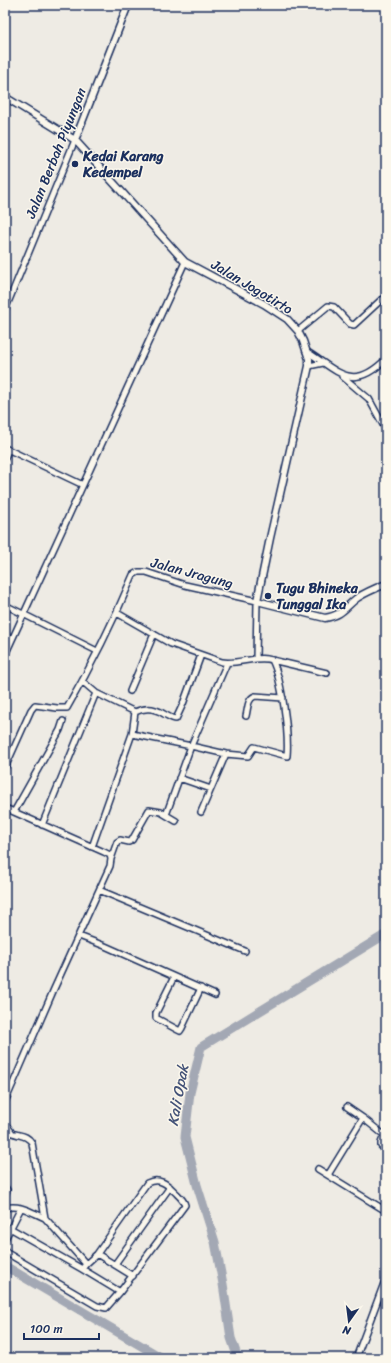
<svg xmlns="http://www.w3.org/2000/svg" width="391" height="1363" font-family="Sriracha,sans-serif">
  <rect width="100%" height="100%" fill="#eeebe4"/>
  <filter id="ink" filterUnits="userSpaceOnUse"><feTurbulence type="fractalNoise" baseFrequency=".025" numOctaves="2"/><feDisplacementMap in="SourceGraphic" scale="8" xChannelSelector="R" yChannelSelector="G"/><feConvolveMatrix kernelMatrix="1 2 1 2 8 2 1 2 1" color-interpolation-filters="sRGB"/></filter>
  <g filter="url(#ink)">
    <g fill="none" stroke-linecap="round" stroke-linejoin="round">
      <path stroke="#a3a8b4" stroke-width="9" d="M5,1266L162,1358
        M238,1358L231,1338L223,1284L215,1242L197,1185L185,1137L190,1093L201,1047L386,934"/>
      <defs>
        <path id="minor" d="M5,310L75,140
          M298,331L328,306L334,307L350,324L354,325L381,300L386,298
          M306,351C338,371 352,393 386,359
          M309,366L323,363
          M342,376L369,399L386,430
          M5,448L83,485
          M5,458L8,450
          M5,605L97,651
          M117,613L171,644L222,662C238,665 256,655 272,660C282,679 289,734 287,756L254,747L248,756L226,754L191,746L132,734
          M5,655L185,262
          M272,660L327,673
          M82,681L96,693L135,712L132,734L92,847
          M130,691L154,634
          M135,712C145,707 155,708 164,714C168,716 172,719 176,719L183,704L201,655
          M246,716C248,709 247,699 255,696L283,698
          M5,768L31,710L35,705L57,708H67C92,665 114,620 133,575L138,572H146L185,585L257,601L256,659
          M179,778L211,789
          M5,808L104,852L110,855L111,859L110,866L54,989L5,1102
          M14,812L60,730L63,721
          M201,812L226,754
          M166,815L191,746L227,663
          M42,825L96,693
          M111,859L117,842L120,840L129,842L132,840L149,810L161,812L176,821
          M99,890L245,951
          M79,936L105,946L215,995
          M174,977L156,1013V1018L178,1030L180,1031L182,1028L201,988
          M363,1118L384,1135
          M5,1123L12,1133C21,1136 27,1135 32,1143L45,1218L86,1264L82,1269L120,1292
          M385,1133L381,1143V1146L386,1151
          M318,1169L386,1211
          M328,1175L363,1118L347,1107
          M5,1187L7,1190L5,1195
          M5,1208C20,1204 31,1212 45,1218
          M10,1228L82,1269
          M5,1239L21,1208
          M5,1250L7,1253L97,1306L106,1308L120,1292L185,1205C184,1200 179,1196 175,1192C167,1184 159,1177 147,1183L97,1254L86,1264
          M97,1254L133,1276
          M115,1264L170,1187
          M356,1358L386,1278"/>
        <path id="tertiary" d="M5,97L75,140L185,262L264,304L287,319L298,331L303,341L309,359V366L270,538L257,601L325,618C343,615 344,608 357,598C366,592 376,588 386,584
          M75,140L128,5"/>
      </defs>
      <use href="#minor" stroke="#1b2f5e" stroke-width="8"/>
      <use href="#tertiary" stroke="#1b2f5e" stroke-width="9"/>
      <use href="#minor" stroke="#fbf7ec" stroke-width="5"/>
      <use href="#tertiary" stroke="#fbf7ec" stroke-width="6"/>
    </g>
  </g>
  <g fill="#1b2f5e" stroke="#fbf7ec" stroke-width="1.5">
    <circle cx="75" cy="164" r="4"/>
    <circle cx="268" cy="596" r="4"/>
  </g>
  <g text-anchor="middle" dominant-baseline="central" stroke-width="3" stroke-linejoin="round" paint-order="stroke">
    <g font-size="14" fill="#1b2f5e" stroke="#fbf7ec">
      <text transform="translate(56 153) rotate(-68)">Jalan Berbah Piyungan</text>
      <text transform="translate(252 287) rotate(31)">Jalan Jogotirto</text>
      <text transform="translate(192 573) rotate(15)">Jalan Jragung</text>
    </g>
    <g font-size="14" font-weight="bold" fill="#1b2f5e" stroke="#fbf7ec" text-anchor="start">
      <text x="83" y="156">Kedai Karang<tspan x="83" dy="16">Kedempel</tspan></text>
      <text x="276" y="588">Tugu Bhineka<tspan x="276" dy="16">Tunggal Ika</tspan></text>
    </g>
    <g font-size="15" font-style="italic" fill="#445378" stroke="#fbf7ec">
      <text transform="translate(178 1095) rotate(-80)">Kali Opak</text>
    </g>
  </g>
  <rect width="391" height="1363" fill="none" stroke="#fbf7ec" stroke-width="20"/>
  <rect x="10" y="10" width="371" height="1343" fill="none" stroke="#1b2f5e" stroke-width="1.5" filter="url(#ink)"/>
  <g transform="translate(349 1321) rotate(194)" stroke="#fbf7ec" stroke-width="3" paint-order="stroke">
  <path d="M0-3L7 15L0 10L-7 15Z" fill="#1b2f5e"/>
  <text y="-6" font-size="11" font-weight="bold" text-anchor="middle" fill="#1b2f5e">N</text>
  </g>
  <path d="M24 1333v6h75v-6" fill="none" stroke="#1b2f5e" stroke-width="2"/>
  <text x="30" y="1333" font-size="12" fill="#1b2f5e" stroke="#fbf7ec" stroke-width="3" paint-order="stroke">100 m</text>
</svg>
